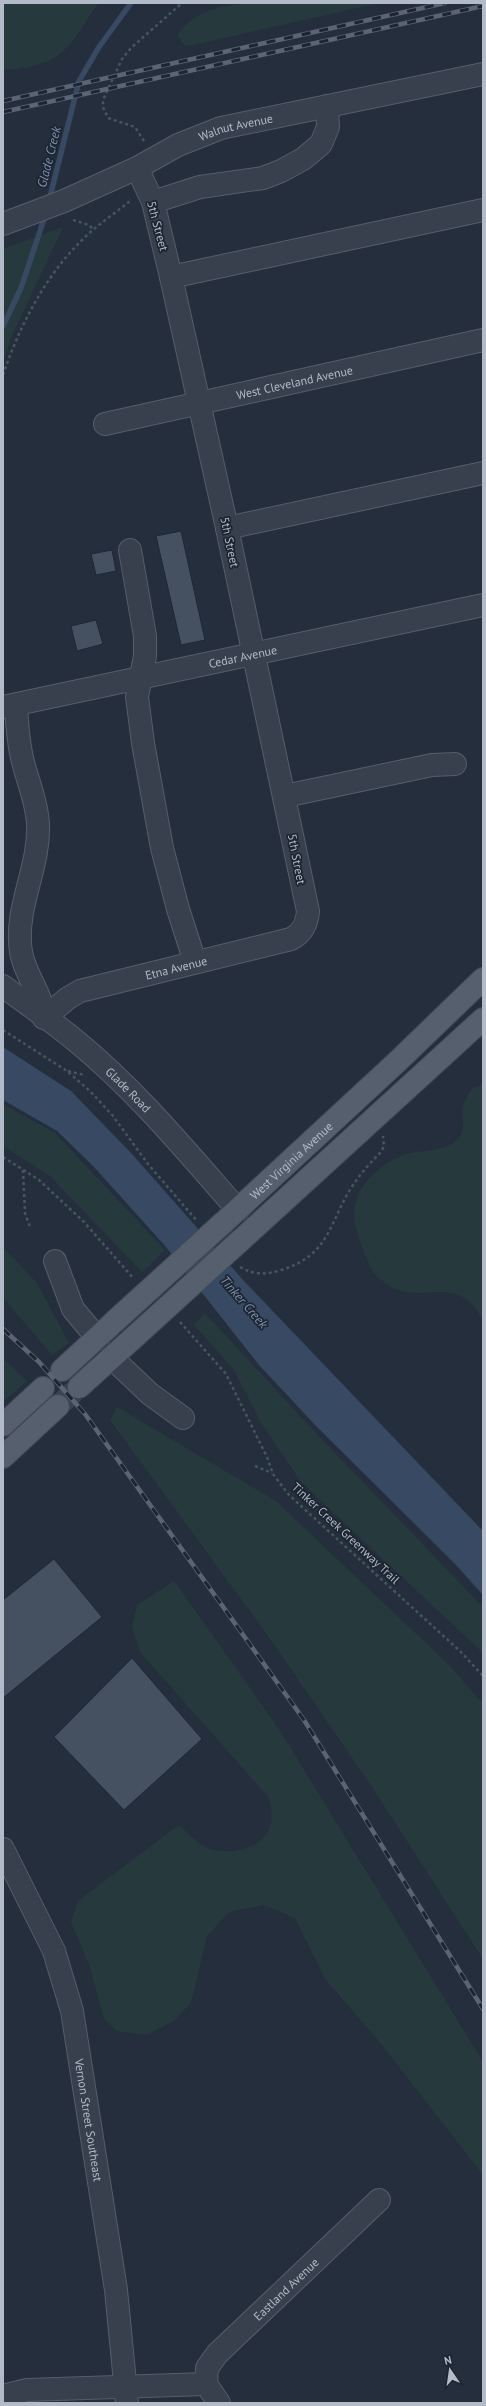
<svg xmlns="http://www.w3.org/2000/svg" width="486" height="2406" font-family="'PT Sans',sans-serif">
  <rect width="100%" height="100%" fill="#242e3c"/>
  <path fill="#263a3d" d="M3,3H99C92,11 86,22 80,31C60,62 38,68 3,70Z
    M248,3H379L202,43L185,46L177,35C197,9 218,7 248,3Z
    M63,227L11,338L3,363V249Z
    M483,1084V1320C456,1268 419,1310 384,1282C380,1279 375,1276 373,1272C366,1258 358,1238 355,1223C349,1191 379,1162 407,1154C425,1149 443,1153 458,1139C466,1130 461,1117 463,1107C464,1101 469,1094 472,1088Z
    M3,1104L55,1133L165,1250L142,1272L49,1175L3,1146Z
    M3,1247L37,1283L69,1343L52,1355L3,1298Z
    M205,1313L314,1431L483,1607V1653L301,1482L261,1423L234,1370L194,1325Z
    M3,1358L27,1381L3,1402Z
    M117,1407L276,1501L450,1666L483,1704V1959L372,1787L271,1640L110,1420Z
    M174,1581L279,1729L483,2062V2175L378,2040L325,1979L295,1918L264,1905L229,1912L207,1936L191,2003L174,2021L146,2035L117,2031L104,2019L90,1967L71,1922L78,1901L179,1825C187,1832 196,1842 205,1847C222,1855 253,1852 265,1836C274,1825 272,1810 269,1798L140,1652L132,1627L137,1605Z"/>
  <path fill="#384963" d="M3,1047L71,1091L132,1154L244,1281L483,1531V1595L455,1564L316,1426L259,1365L166,1247L94,1167L57,1131L3,1100Z"/>
  <g fill="none" stroke-linecap="round" stroke-linejoin="round">
    <path stroke="#384963" stroke-width="5.5" d="M49,201L79,81L99,47L131,3
      M3,326L21,288L46,213"/>
  </g>
  <path fill="#455060" stroke="#1f2733" d="M181,531L205,640L181,645L156,536Z
    M112,550L116,571L96,575L91,554Z
    M96,620L103,644L77,651L71,626Z
    M54,1559L102,1617L3,1698V1600Z
    M132,1658L202,1739L124,1810L54,1737Z"/>
  <g fill="none" stroke-linecap="round" stroke-linejoin="round">
    <path stroke="#394351" stroke-width="22" stroke-dasharray="22 11" stroke-linecap="butt" d="M58,1406L79,1387"/>
    <defs>
      <g id="minor">
        <path d="M153,202L200,187L263,178L281,171L303,159L321,144L328,127L327,106"/>
        <path id="s1" d="M3,224L64,201L137,168L178,145L221,128L483,74"/>
        <path d="M171,277L483,210"/>
        <path id="s2" d="M105,424L483,340"/>
        <path d="M227,528L483,473"/>
        <path d="M130,550L145,636V656L137,697L143,743L162,848L178,909L195,962"/>
        <path d="M16,705C17,724 18,743 23,762C28,782 37,802 38,824C40,868 14,908 21,952C25,976 42,992 44,1018"/>
        <path id="s3" d="M3,707L483,605"/>
        <path d="M285,796L432,765L455,764"/>
        <path id="s4" d="M3,986C27,1004 53,1022 76,1041C136,1090 187,1152 238,1210"/>
        <path id="s5" d="M44,1018L68,998L80,991L291,939C303,933 307,923 308,911L227,528L171,277L153,202L137,168"/>
        <path d="M55,1261L73,1309L98,1339"/>
        <path d="M112,1358L150,1394L183,1418"/>
        <path id="s6" d="M3,1849L54,1951L72,2011L116,2290L127,2403"/>
        <path id="s7" d="M206,2384L207,2368L217,2354L379,2200"/>
        <path d="M3,2396L27,2390L206,2384L219,2403"/>
      </g>
      <g id="major">
        <path id="s8" d="M224,1222L398,1061L483,979"/>
        <path d="M241,1240L483,1019"/>
        <path d="M62,1370L115,1321"/>
        <path d="M79,1387L131,1340"/>
        <path d="M3,1425L43,1388"/>
        <path d="M3,1457L58,1406"/>
      </g>
    </defs>
    <use href="#minor" stroke="#565e6a" stroke-width="24"/>
    <use href="#major" stroke="#414955" stroke-width="24"/>
    <path stroke="#44575b" stroke-width="2.5" stroke-dasharray="3 3" stroke-linecap="butt" d="M144,141L135,127L108,118L103,107V100L122,59L131,48L182,3
      M73,220L86,224L94,229
      M3,375C20,325 45,276 83,239C98,224 116,213 131,200
      M3,1030L67,1071L91,1092L113,1116L148,1164L197,1221
      M68,1071L84,1075
      M3,1157L39,1180L84,1222L134,1279
      M23,1170L25,1213L30,1227
      M240,1267C254,1275 266,1275 281,1270C331,1255 329,1221 353,1185C361,1173 371,1162 381,1152L384,1146L383,1136
      M180,1322L226,1374L267,1457L273,1474L289,1495L461,1652L483,1676
      M255,1466L272,1473"/>
    <use href="#minor" stroke="#38404d" stroke-width="22"/>
    <use href="#major" stroke="#565f6d" stroke-width="22"/>
    <defs>
      <path id="rail" d="M3,101L445,3
        M3,112L483,6
        M3,1329L39,1362L85,1414L304,1720L483,2009"/>
    </defs>
    <use href="#rail" stroke="#5a6474" stroke-width="4.5"/>
    <use href="#rail" stroke="#1d2531" stroke-width="3" stroke-dasharray="9" stroke-linecap="butt"/>
    <defs>
      <path id="major-bridge" d="M115,1321L224,1222
        M131,1340L241,1240"/>
    </defs>
    <use href="#major-bridge" stroke="#414955" stroke-width="24" stroke-linecap="butt"/>
    <use href="#major-bridge" stroke="#565f6d" stroke-width="22"/>
  </g>
  <g text-anchor="middle" dominant-baseline="central" stroke-width="3.5" stroke-linejoin="round" paint-order="stroke">
    <g font-size="12" fill="#b3bbc8" stroke="#1d2531">
      <text stroke="none"><textPath href="#s1" startOffset="253">Walnut Avenue</textPath></text>
      <text transform="translate(158 226) rotate(75)">5th Street</text>
      <text stroke="none"><textPath href="#s2" startOffset="194">West Cleveland Avenue</textPath></text>
      <text transform="translate(230 542) rotate(78)">5th Street</text>
      <text stroke="none"><textPath href="#s3" startOffset="245">Cedar Avenue</textPath></text>
      <text transform="translate(297 859) rotate(79)">5th Street</text>
      <text stroke="none"><textPath href="#s5" startOffset="144">Etna Avenue</textPath></text>
      <text stroke="none"><textPath href="#s4" startOffset="163">Glade Road</textPath></text>
      <text stroke="none"><textPath href="#s8" startOffset="91">West Virginia Avenue</textPath></text>
      <text transform="translate(346 1533) rotate(43)">Tinker Creek Greenway Trail</text>
      <text stroke="none"><textPath href="#s6" startOffset="287">Vernon Street Southeast</textPath></text>
      <text stroke="none"><textPath href="#s7" startOffset="128">Eastland Avenue</textPath></text>
    </g>
    <g font-size="13" font-style="italic" fill="#7c91af" stroke="#1d2531">
      <text transform="translate(49 157) rotate(-76)">Glade Creek</text>
      <text transform="translate(244 1302) rotate(49)">Tinker Creek</text>
    </g>
  </g>
  <rect width="486" height="2406" fill="none" stroke="#b3bbc8" stroke-width="8"/>
  <g transform="translate(450 2370) rotate(347)" stroke="#1d2531" stroke-width="3" paint-order="stroke">
  <path d="M0-3L7 15L0 10L-7 15Z" fill="#b3bbc8"/>
  <text y="-6" font-size="11" font-weight="bold" text-anchor="middle" fill="#b3bbc8">N</text>
  </g>
</svg>
